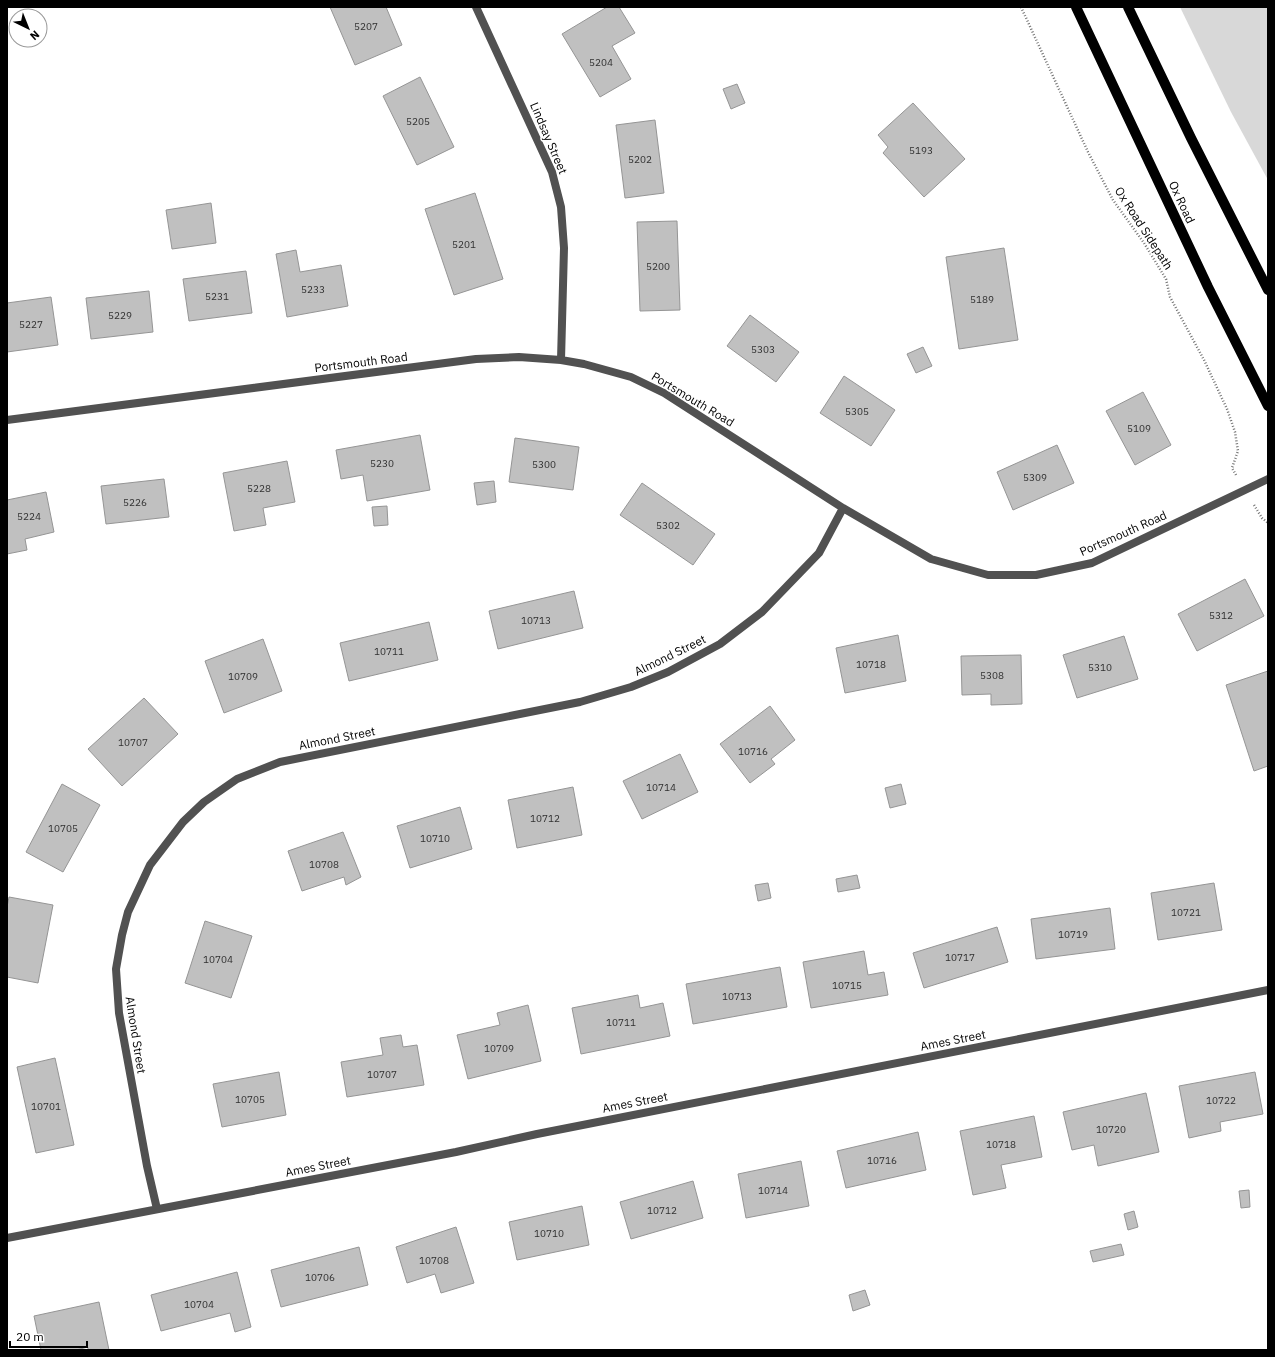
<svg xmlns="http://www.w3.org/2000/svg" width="1275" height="1357" font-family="'IBM Plex Sans',sans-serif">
  <rect width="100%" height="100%" fill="#fff"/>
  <path fill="#d8d8d8" d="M1180,7H1268V180L1231,112Z"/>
  <path fill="#c0c0c0" stroke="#959595" d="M330,7H386L402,45L355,65Z
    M607,7H619L635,33L612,46L631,79L600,97L562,34Z
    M420,77L454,147L417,165L383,96Z
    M737,84L745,103L731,109L723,89Z
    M913,103L965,159L924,197L883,153L888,147L878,135Z
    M655,120L664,193L625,198L616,125Z
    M475,193L503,279L454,295L425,209Z
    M211,203L216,243L172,249L166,210Z
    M677,221L680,310L640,311L637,222Z
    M1004,248L1018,340L959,349L946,257Z
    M296,250L300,272L341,265L348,306L287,317L276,254Z
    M246,271L252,313L189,321L183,279Z
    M149,291L153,332L91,339L86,298Z
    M51,297L58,345L7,352V303Z
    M750,315L799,352L776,382L727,346Z
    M923,347L932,366L916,373L907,354Z
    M844,376L895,410L871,446L820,413Z
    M1143,392L1171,445L1135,465L1106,411Z
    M420,435L430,490L367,501L363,475L341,479L336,450Z
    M515,438L579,447L573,490L509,482Z
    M1057,445L1074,483L1013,510L997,472Z
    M287,461L295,502L263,508L266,525L234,531L223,473Z
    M164,479L169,517L106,524L101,486Z
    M494,481L496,502L477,505L474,483Z
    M642,483L715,534L693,565L620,515Z
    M46,492L54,532L25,539L27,550L7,554V500Z
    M387,506L388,525L374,526L372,507Z
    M1245,579L1264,616L1197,651L1178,614Z
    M574,591L583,628L498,649L489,611Z
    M429,622L438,660L349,681L340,643Z
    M898,635L906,681L845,693L836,648Z
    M1124,636L1138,679L1077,698L1063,655Z
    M263,639L282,691L224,713L205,661Z
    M1021,655L1022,704L991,705V694L962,695L961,656Z
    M1268,671V766L1254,771L1226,685Z
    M144,698L178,734L122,786L88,749Z
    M770,706L795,740L771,759L775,764L750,783L720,744Z
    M680,754L698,792L642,819L623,781Z
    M62,784L100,805L63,872L26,852Z
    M901,784L906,804L890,808L885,788Z
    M573,787L582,835L517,848L508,800Z
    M460,807L472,849L410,868L397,826Z
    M343,832L361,877L346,885L344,877L302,891L288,851Z
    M857,875L860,888L838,892L836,879Z
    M768,883L771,898L758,901L755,885Z
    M1214,883L1222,930L1158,940L1151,893Z
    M9,897L53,905L38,983L7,977V907Z
    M1110,908L1115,949L1036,959L1031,919Z
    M205,921L252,936L231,998L185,983Z
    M997,927L1008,962L924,988L913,953Z
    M864,951L868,975L884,972L888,995L811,1008L803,962Z
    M780,967L787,1007L693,1024L686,984Z
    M638,995L640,1008L663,1003L670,1036L581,1054L572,1008Z
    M528,1005L541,1061L468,1079L457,1035L500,1025L497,1013Z
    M401,1035L403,1047L417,1045L424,1085L347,1097L341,1062L383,1055L380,1038Z
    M55,1058L74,1145L36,1153L17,1067Z
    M279,1072L286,1115L222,1127L213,1084Z
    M1255,1072L1263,1114L1220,1122L1221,1131L1189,1138L1179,1086Z
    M1146,1093L1159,1152L1098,1166L1094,1145L1072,1150L1063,1112Z
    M1034,1116L1042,1157L1001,1165L1006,1188L973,1195L960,1131Z
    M918,1132L926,1170L846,1188L837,1151Z
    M801,1161L809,1206L746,1218L738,1174Z
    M693,1181L703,1218L631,1239L620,1202Z
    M1249,1190L1250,1207L1241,1208L1239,1191Z
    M582,1206L589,1245L517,1260L509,1222Z
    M1134,1211L1138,1227L1128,1230L1124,1214Z
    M456,1227L474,1283L441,1293L435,1274L407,1283L396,1247Z
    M1121,1244L1124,1255L1093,1262L1090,1251Z
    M359,1247L368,1285L281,1307L271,1270Z
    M237,1272L251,1327L235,1332L230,1313L161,1331L151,1295Z
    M865,1290L870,1305L853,1311L849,1295Z
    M99,1302L109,1350H88V1347L76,1350H41L34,1316Z"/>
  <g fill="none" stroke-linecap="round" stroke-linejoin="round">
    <path stroke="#737373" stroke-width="2.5" stroke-dasharray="1 2" stroke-linecap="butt" d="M1021,7L1088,152L1113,200L1144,243L1166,279L1170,297L1204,360L1227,409L1235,432L1238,451L1232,468L1236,475
      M1254,505L1262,518L1268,523"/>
    <path stroke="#515151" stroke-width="8" d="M476,7L552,172L561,207L564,248L561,360
      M7,420L476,359L519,357L561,360L584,364L631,377L664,393L843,508L931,559L988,575H1036L1092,563L1268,479
      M157,1209L147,1166L119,1013L116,969L122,935L128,912L150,865L183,822L204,802L237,779L280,762L580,702L631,687L668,672L720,644L762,612L819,553L843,508
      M7,1238L456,1152L537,1134L1268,990"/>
    <path stroke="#000" stroke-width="10" d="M1076,7L1208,287L1268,406
      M1128,7L1191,138L1268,290"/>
  </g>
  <g text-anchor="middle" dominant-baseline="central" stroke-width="3" stroke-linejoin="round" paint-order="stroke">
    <g font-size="10" fill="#303030">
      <text x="366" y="26">5207</text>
      <text x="601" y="62">5204</text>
      <text x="418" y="121">5205</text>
      <text x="921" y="150">5193</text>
      <text x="640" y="159">5202</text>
      <text x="464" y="244">5201</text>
      <text x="658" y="266">5200</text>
      <text x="313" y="289">5233</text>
      <text x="217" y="296">5231</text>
      <text x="982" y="299">5189</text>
      <text x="120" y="315">5229</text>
      <text x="31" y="324">5227</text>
      <text x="763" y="349">5303</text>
      <text x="857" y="411">5305</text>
      <text x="1139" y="428">5109</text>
      <text x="382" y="463">5230</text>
      <text x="544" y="464">5300</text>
      <text x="1035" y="477">5309</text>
      <text x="259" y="488">5228</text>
      <text x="135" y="502">5226</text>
      <text x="29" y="516">5224</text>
      <text x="668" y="525">5302</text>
      <text x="1221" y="615">5312</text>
      <text x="536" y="620">10713</text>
      <text x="389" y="651">10711</text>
      <text x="871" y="664">10718</text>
      <text x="1100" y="667">5310</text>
      <text x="992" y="675">5308</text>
      <text x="243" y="676">10709</text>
      <text x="133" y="742">10707</text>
      <text x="753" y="751">10716</text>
      <text x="661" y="787">10714</text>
      <text x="545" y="818">10712</text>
      <text x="63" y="828">10705</text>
      <text x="435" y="838">10710</text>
      <text x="324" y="864">10708</text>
      <text x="1186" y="912">10721</text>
      <text x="1073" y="934">10719</text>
      <text x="960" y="957">10717</text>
      <text x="218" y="959">10704</text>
      <text x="847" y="985">10715</text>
      <text x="737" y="996">10713</text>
      <text x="621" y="1022">10711</text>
      <text x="499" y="1048">10709</text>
      <text x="382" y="1074">10707</text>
      <text x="250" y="1099">10705</text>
      <text x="1221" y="1100">10722</text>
      <text x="46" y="1106">10701</text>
      <text x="1111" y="1129">10720</text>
      <text x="1001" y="1144">10718</text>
      <text x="882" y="1160">10716</text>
      <text x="773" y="1190">10714</text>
      <text x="662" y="1210">10712</text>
      <text x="549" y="1233">10710</text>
      <text x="434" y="1260">10708</text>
      <text x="320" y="1277">10706</text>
      <text x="199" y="1304">10704</text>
    </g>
    <g font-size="12" fill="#000" stroke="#fff">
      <text transform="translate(549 138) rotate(67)">Lindsay Street</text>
      <text transform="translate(1182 202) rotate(65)">Ox Road</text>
      <text transform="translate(1144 228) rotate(57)">Ox Road Sidepath</text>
      <text transform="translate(361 362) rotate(-7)">Portsmouth Road</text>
      <text transform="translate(693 399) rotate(31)">Portsmouth Road</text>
      <text transform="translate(1123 533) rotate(-24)">Portsmouth Road</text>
      <text transform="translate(670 655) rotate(-26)">Almond Street</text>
      <text transform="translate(337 738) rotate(-11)">Almond Street</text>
      <text transform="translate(136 1035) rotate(81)">Almond Street</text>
      <text transform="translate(953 1040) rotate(-11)">Ames Street</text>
      <text transform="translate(635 1102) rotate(-11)">Ames Street</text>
      <text transform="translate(318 1166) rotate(-11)">Ames Street</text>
    </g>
  </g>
  <rect width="1275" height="1357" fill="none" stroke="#000000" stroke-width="16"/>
  <g transform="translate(28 28) rotate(137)"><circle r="19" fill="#ffffff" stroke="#999999"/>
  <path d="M0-3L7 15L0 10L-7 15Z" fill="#000000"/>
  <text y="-6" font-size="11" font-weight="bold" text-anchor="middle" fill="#000000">N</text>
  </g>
  <path d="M10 1341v6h77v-6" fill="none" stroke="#000000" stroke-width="2"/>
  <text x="16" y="1341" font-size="12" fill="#000000" stroke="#ffffff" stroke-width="3" paint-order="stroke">20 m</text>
</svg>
